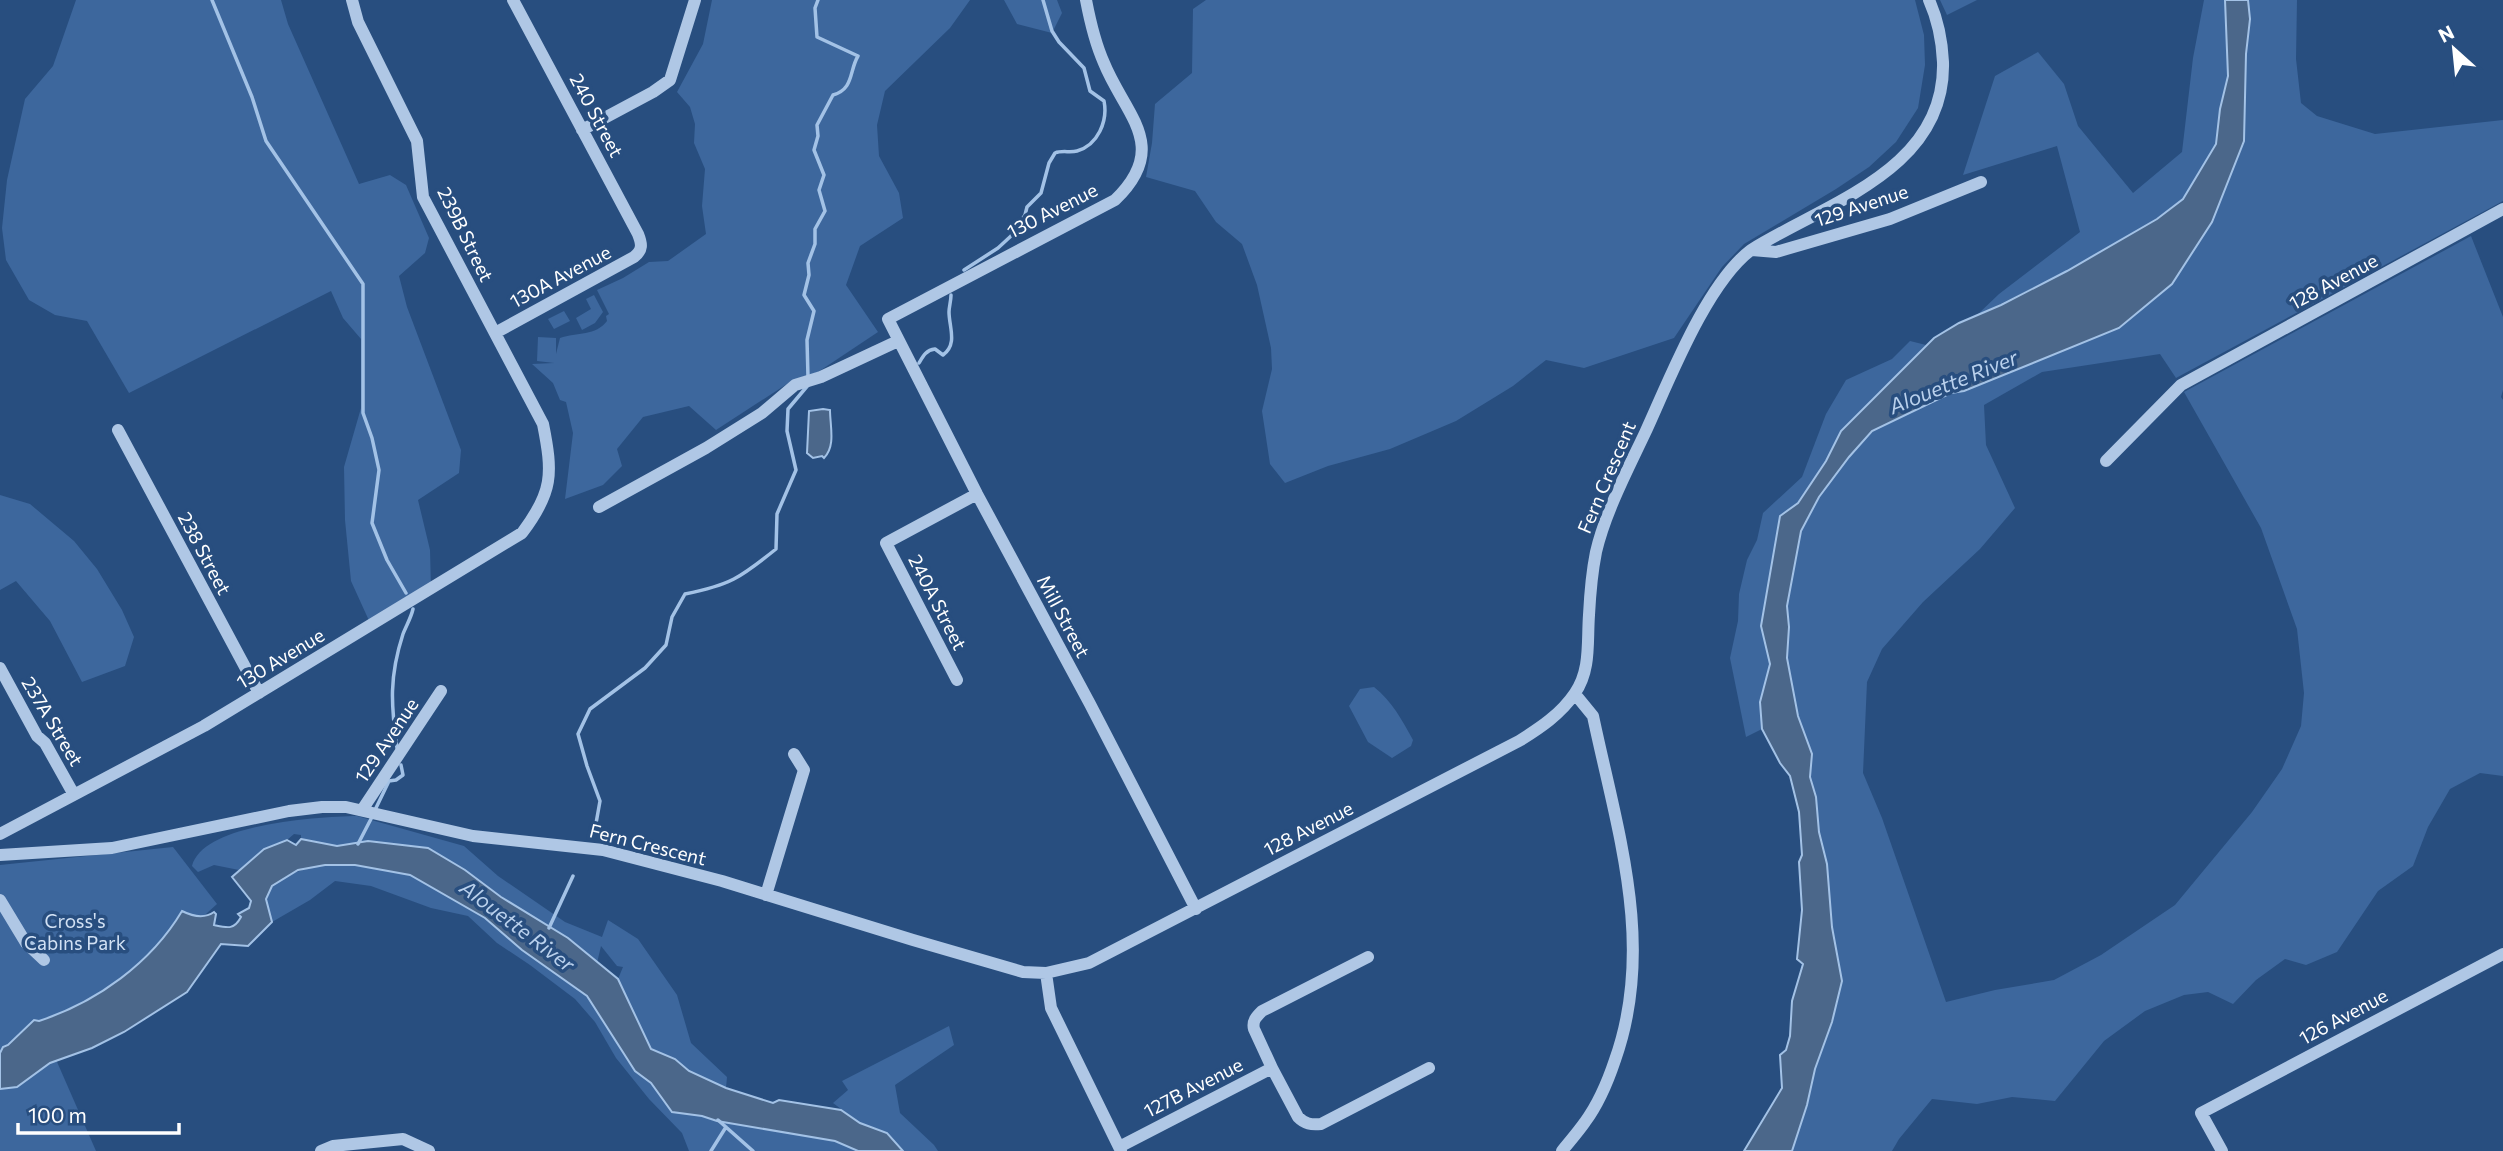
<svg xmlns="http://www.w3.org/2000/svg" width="2503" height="1151" font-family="Commissioner,sans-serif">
  <rect width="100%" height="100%" fill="#284e7f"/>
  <path fill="#3d679d" d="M76,0H281L288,24L359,184L390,175L406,185L429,238L425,253L399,276L407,307L461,450L459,473L418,500L430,550L431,589L371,625L351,581L345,520L344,467L361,408V339L343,318L331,291L129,393L87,321L55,315L29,300L6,260L2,228L7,180L25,99L53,66Z
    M712,0H970L950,28L885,91L877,125L879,156L899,193L903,218L860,246L846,285L878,332L818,372L793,380L716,430L689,406L643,417L617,449L622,466L603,485L565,499L573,433L566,402L560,400L553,383L532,364L554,363L537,361L538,337L556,338V354L560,338C577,332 596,336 607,321L606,316L609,314L597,290L623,278L649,262L668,261L706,234L702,206L705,169L694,143L695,124L690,107L677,92L703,44Z
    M1004,0H1057L1062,13L1052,33L1017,24Z
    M1206,0H1915L1924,35L1925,65L1918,108L1896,142L1869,167L1836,189L1744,244L1722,267L1674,338L1584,368L1546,360L1513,386L1456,421L1390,449L1328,466L1285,483L1270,464L1262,411L1272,369L1271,348L1257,285L1242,244L1216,222L1195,191L1146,177L1152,143L1155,104L1192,73L1193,9Z
    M1940,0H1977L1947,15Z
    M2204,0H2225L2228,76L2220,109L2216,145L2183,199L2157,219L2067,271L1976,316L1999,294L2080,232L2057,146L1963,175L1995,76L2038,52L2064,84L2078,126L2133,193L2182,152L2193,58Z
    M2248,0H2297L2296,59L2301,103L2317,116L2375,134L2503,120V201L2176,378L2160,354L2042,372L1984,405L1986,445L2015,508L1980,549L1923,602L1882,649L1867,682L1863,773L1882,818L1946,1002L1995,990L2054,980L2101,955L2175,905L2252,812L2282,769L2301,726L2304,693L2297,629L2261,528L2184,392L2471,236L2503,317V390L2501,397L2503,400V776L2480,773L2450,789L2428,827L2413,866L2378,891L2337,952L2306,965L2285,959L2256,980L2233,1004L2208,992L2184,995L2145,1011L2104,1041L2055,1101L2012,1097L1977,1104L1932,1099L1899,1139L1892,1151H1792L1807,1105L1815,1069L1832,1022V927L1827,864L1819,832L1816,797L1810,777L1812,754L1798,716L1787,658L1789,627L1787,606L1801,531L1819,497L1849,457L1872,431L1951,393L1964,391L2119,328L2172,284L2212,222L2244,141L2246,54L2250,19Z
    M594,295L603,312L595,323L582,330L576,318L591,309L586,299Z
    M564,311L570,321L554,329L548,319Z
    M1910,341L1926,345L1910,364L1841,431L1826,461L1798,503L1780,516L1761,626L1770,664L1760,702L1762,729L1746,737L1730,658L1738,621L1739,594L1747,560L1757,540L1763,513L1802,477L1826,414L1846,380L1892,359Z
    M0,495L30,504L74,541L97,569L122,610L134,637L125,666L82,682L50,621L16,581L0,590Z
    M1374,687C1392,701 1402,720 1413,740L1411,746L1392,758L1368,742L1349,706L1360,689Z
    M357,816L464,846L498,876L565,922L602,937L608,920L638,939L677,995L691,1043L727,1077L726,1088L689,1071L675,1059L651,1049L618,979L623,967L617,966L601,946L597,963L568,938L501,897L465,870L428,848L368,841L337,846L301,839V835L294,834L287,840L264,849L239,870L214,865L198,872L192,866C203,823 319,817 357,816Z
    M173,847L217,904L109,1002L0,1056V865Z
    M325,865H355L410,875L485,918L522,950L587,996L635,1071L651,1083L672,1112L702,1116L717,1121L835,1141L858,1151H689L682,1133L649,1099L616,1058L595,1022L575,999L530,965L497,943L468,916L431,908L371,886L335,881L310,900L272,922C270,916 266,907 267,900C267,876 308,868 325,865Z
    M949,1026L954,1045L895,1085L900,1113L934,1145L938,1151H903L887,1133L860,1123L833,1103L848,1090L842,1081Z
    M54,1055L96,1151H0V1065Z"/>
  <path fill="#4b678a" stroke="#a3c2e6" stroke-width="2" d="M2225,0H2248L2250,19L2246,54L2244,141L2212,222L2172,284L2119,328L1964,391L1951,393L1872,431L1849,457L1819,497L1801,531L1787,606L1789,627L1787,658L1798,716L1812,754L1810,777L1816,797L1819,832L1827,864L1832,927L1842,981L1832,1022L1815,1069L1807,1105L1792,1151H1744L1782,1088L1780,1055L1786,1050L1790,1036L1792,1001L1803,964L1797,959L1802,910L1799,862L1802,855L1799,812L1790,776L1780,763L1762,729L1760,702L1770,664L1761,626L1780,516L1798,503L1826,461L1841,431L1934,338L1959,323L2001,305L2067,271L2157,219L2183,199L2216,144L2220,109L2228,76Z
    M823,409L830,410C830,426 836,446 824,458L822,456L813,458L807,453L809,411Z
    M301,839L337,846L368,841L428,848L465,870L501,897L568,938L618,979L651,1049L675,1059L689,1071L726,1088L773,1103L779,1100L841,1110L860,1123L887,1133L903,1151H858L835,1141L717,1121L702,1116L672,1112L651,1083L635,1071L587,996L522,950L485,918L410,875L355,865H325L298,870L272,886L266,899L272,922L248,946L221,944L187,992L124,1032L92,1048L50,1063L17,1087L0,1089V1053L3,1047L8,1045L34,1020L39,1021C97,1002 151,963 182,911C192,916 204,919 214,912L216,914L214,925C228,928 234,930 241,917L238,914L249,908L251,901L232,877L264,849L287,840L296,845Z"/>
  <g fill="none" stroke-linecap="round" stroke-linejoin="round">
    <path stroke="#a3c2e6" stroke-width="3.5" d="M212,0L252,97L266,141L363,284V413L372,438L379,470L372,523L387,560L406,593
      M964,270L998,248L1011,236L1025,215L1027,207L1041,193L1049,163L1055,153C1062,150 1070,153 1077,151C1098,145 1108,121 1104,101L1090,91L1084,68L1059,42L1052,31L1043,0
      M919,363C923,356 926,350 935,349L943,355C958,344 949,327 949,312C949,307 951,301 951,295
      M808,377L807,340L814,311L804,295L809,275L808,263L815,244V229L825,211L819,190L824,175L814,150L818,136L817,125L833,95C854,89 849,71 858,56L817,37L815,8L818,0
      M397,748C391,705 389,677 403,634C406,626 411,618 413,609
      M375,810L389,781L396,780L403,775L401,765
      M595,829L600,801L587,766L578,734L590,709L645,668L666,645L672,617L685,594C730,585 740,578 776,549L777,514L796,470L787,431L788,409L809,384
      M358,844L372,817
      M549,928L573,876
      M718,1120L753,1151
      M711,1151L726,1127"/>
    <path stroke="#afc7e5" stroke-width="12" d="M1086,0C1090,21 1095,43 1104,63C1125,115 1171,146 1115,200L888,319L977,494L1090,704L1196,909
      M582,130L653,92L670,80L695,0
      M1752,250L1776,252L1890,219L1981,182
      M495,333L634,257C643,250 642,244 638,234L513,0
      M118,430L259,693
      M2106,461L2181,385L2503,209
      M599,507L706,448L762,413L795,385L821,377L898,341
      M0,668L37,736L45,743L73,793
      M957,680L886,543L977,494
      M362,810L441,691
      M0,834L204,726L522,533C553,492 553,474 543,424L423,197L417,141L358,22L352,0
      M0,855L112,848L289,811L322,807H346L473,836L603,850L722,881L913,940L1023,972L1046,973L1089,963L1519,741C1540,728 1561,714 1575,693C1591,670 1587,642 1589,615C1590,595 1592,572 1596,552C1605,513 1628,469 1645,433C1669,381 1706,284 1751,250C1826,203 1946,170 1943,62C1942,40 1938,20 1929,0
      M766,895L804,770L794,754
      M0,900L26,943L44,960
      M1046,973L1051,1008L1121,1151
      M1272,1068L1298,1117C1305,1124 1311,1125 1321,1124L1429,1068
      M1119,1147L1272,1068L1254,1029C1252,1021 1256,1017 1262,1011L1368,957
      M321,1151L333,1146L403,1139L429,1151
      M1562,1151C1570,1141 1578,1132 1585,1122C1599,1103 1608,1081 1615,1060C1656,945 1617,830 1593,716L1575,694
      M2222,1151L2201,1113L2503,954"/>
  </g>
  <g text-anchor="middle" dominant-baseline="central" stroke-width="7" stroke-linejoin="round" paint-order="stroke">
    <g font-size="19" fill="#fff" stroke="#284e7f">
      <text transform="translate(597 115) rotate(62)">240 Street</text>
      <text transform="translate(1861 205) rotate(-18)">129 Avenue</text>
      <text transform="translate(1052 210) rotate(-27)">130 Avenue</text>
      <text transform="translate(466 234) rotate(64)">239B Street</text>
      <text transform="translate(560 276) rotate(-28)">130A Avenue</text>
      <text transform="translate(2333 281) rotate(-28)">128 Avenue</text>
      <text transform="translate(1606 477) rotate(-67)">Fern Crescent</text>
      <text transform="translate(205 553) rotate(62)">238 Street</text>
      <text transform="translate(938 602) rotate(63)">240A Street</text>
      <text transform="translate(1064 616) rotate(62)">Mill Street</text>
      <text transform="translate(280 658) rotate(-31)">130 Avenue</text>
      <text transform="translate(53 721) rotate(59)">237A Street</text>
      <text transform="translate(386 740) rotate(-56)">129 Avenue</text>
      <text transform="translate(1308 828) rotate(-27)">128 Avenue</text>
      <text transform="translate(648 844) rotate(14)">Fern Crescent</text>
      <text transform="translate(2343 1016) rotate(-28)">126 Avenue</text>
      <text transform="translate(1193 1087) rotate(-27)">127B Avenue</text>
    </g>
    <g font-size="19" fill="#d2e1f4" stroke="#284e7f">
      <text x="75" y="920">Cross's<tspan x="75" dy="22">Cabins Park</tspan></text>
    </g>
    <g font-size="21" font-style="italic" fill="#bad1ed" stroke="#284e7f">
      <text transform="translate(1953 381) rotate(-22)">Alouette River</text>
      <text transform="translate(518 925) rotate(37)">Alouette River</text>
    </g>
  </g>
  <g transform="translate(2454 49) rotate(333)" stroke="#284e7f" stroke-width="5" paint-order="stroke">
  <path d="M0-5L12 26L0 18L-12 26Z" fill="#ffffff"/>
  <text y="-10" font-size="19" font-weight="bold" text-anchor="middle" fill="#ffffff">N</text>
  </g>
  <path d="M18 1123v10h161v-10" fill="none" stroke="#ffffff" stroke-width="3.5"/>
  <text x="28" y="1123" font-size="21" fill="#ffffff" stroke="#284e7f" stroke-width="5" paint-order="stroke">100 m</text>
</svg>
